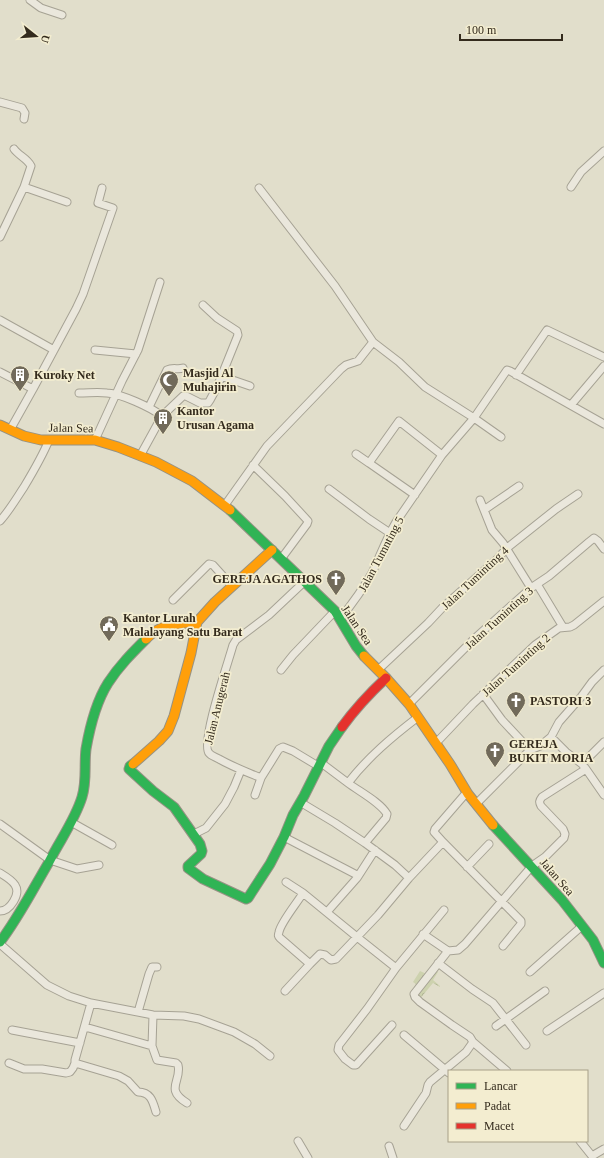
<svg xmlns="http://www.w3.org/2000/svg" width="604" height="1158" font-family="'Times New Roman',serif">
  <defs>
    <pattern id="forest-crowns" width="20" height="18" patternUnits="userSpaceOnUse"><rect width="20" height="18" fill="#cdd2ae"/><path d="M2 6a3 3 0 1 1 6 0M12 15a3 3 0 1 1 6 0" fill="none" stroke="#b1b495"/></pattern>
  </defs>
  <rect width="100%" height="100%" fill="#e1decb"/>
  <path fill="url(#forest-crowns)" d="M436,970L438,972L433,980L440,986V987L433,983L419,1000L410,994L416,984L413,982L420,971L431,976Z"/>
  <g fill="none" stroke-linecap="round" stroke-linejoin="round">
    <defs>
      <path id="street" d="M30,0L41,8L62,15
        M0,102L22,108L25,113L24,119
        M24,187L67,202
        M571,187L581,172L604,151
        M0,237L24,187L31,166C27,158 19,156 14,149
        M0,320L54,350
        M373,342L399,362L425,387L474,418L501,437
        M95,350L136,354
        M0,372L33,389L10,430
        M516,375L547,330L604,357
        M221,376L250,386
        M33,389L76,309L83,294L113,208L98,203L102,188
        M79,393C89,393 98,392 107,393C122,394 150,407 162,416L140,456
        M571,405L604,366
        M149,407L167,370C173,367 178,370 183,368
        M162,416L183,396H186L200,403H208L210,400L217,387L238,335L237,331L217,318L203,305
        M95,440L122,381L138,350L160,282
        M356,454L369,463L399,421L442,455
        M369,463L415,495
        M253,465L285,496L308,521L307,524L281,559
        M329,489L369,519L390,533
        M480,500L492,530L503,543L531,588
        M225,505L267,446L341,369L346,365L358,361L373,342L335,286L259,188
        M484,510L519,486
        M0,521C9,511 16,499 24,487C33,472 42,457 49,440
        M304,582L269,615L236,640L233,645C229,660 200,744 209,753C211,756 216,757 219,759C233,767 247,772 261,778L279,749L283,747L293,751L318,766
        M537,584L563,627
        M173,600L209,564L213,565L232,586
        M340,619C352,604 363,589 372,573C380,556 386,539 396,522L442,455L474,418L507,370L510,371L604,424
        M281,670L293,655L335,611
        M378,670L428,623L443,607L497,559L507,548L556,509L578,494
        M483,694L502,720L530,750
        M409,704L475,638L531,588L549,576L589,542L594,538L598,541L604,549
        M551,737L566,752L582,764
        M436,743L473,704L535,645L559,628L570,627L574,625L604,601
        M320,762L348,783
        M586,769L604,795
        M255,795L261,778
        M300,802L335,823L365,843L386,818L387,814C380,802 360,792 348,783C368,757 392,737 418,717
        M476,804L530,750L540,746L551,737L559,722L581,697L592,682L604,670
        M71,822L112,845
        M0,824L50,860L77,869L99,865
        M194,834L206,828L225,804L234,787L241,770
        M284,837L357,875V878L327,912
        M443,842L434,832L435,829L467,792
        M365,843L395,865L409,878
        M467,867L489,844
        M0,873C5,876 12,880 15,885C21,894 10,911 0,911
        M357,878L375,850
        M303,893L357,937L378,915L409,878L443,842L521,921V924L503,946
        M423,934L448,951
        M0,944L47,985L69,996L91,1003L75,1060V1063L119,1076L128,1081L138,1092C151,1092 153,1102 156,1112
        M438,963L472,989L493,1003L526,1045
        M310,964L320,954L325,955L331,960L336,959L357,937L396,968L444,910
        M530,972L582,926
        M285,991L310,964L280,938C278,936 278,936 279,932C281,922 297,903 303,893L286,882
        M91,1003L153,1015L184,1016L199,1019L234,1032L255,1044L270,1056
        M138,1012L149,974L152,967H157
        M153,1015L152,1046L157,1060L176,1063L178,1065C182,1081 164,1089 187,1103
        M392,1025L356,1065H353L345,1059L338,1050L339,1045L367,1009L396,968
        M496,1026L545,991
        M85,1027L152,1046
        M12,1030L80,1043
        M547,1031L604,993
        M404,1035L449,1073
        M473,1042L507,1071
        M9,1063L24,1069H42L66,1073L70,1072L73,1068L75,1063
        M404,1126L426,1093L428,1085L430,1082L466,1052L473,1042L470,1037L452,1025L420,1002L415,997L414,994L448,951L458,950L465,944L532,866L545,857L564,838L565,834L563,829L541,806C539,802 539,801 542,797L586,769L582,764L604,742
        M298,1141L308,1158
        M580,1141L592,1156L604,1149
        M389,1146L393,1158"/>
      <path id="fast" d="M230,510L335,611L356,646L364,656
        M133,764L130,766L129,769L153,791L174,807L200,844L202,851L201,854L188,866V868L203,879L246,899L248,898L270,864L284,837L293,815L304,796L329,746L342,727
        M493,825L562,900L593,940L604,963
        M0,942C19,917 33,889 49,862C60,840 75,820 82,797C87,781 84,765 86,749C90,726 96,702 108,683C119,666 132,653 146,639"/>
      <path id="slow" d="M0,425L24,436L41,440H95L118,447L156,462L192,481L230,510
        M146,639C159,624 178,624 197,622L215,602L272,550
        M364,656L386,678L409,704L450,764L468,794L493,825
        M133,764L159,741L168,731L174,716L191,653L197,622"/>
      <path id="jam" d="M342,727C355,709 370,693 386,678"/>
    </defs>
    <use href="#street" stroke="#a6a294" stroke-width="9"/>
    <use href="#fast" stroke="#969284" stroke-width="11"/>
    <use href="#slow" stroke="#969284" stroke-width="11"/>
    <use href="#jam" stroke="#969284" stroke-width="11"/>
    <use href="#street" stroke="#eae7dc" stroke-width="7"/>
    <use href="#fast" stroke="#30b455" stroke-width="9"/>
    <use href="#slow" stroke="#ff9f0a" stroke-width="9"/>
    <use href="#jam" stroke="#e5322d" stroke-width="9"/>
  </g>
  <defs>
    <symbol id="building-pin" viewBox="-11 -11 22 30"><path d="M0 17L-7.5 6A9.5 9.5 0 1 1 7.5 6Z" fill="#716a5a" stroke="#f3edd0"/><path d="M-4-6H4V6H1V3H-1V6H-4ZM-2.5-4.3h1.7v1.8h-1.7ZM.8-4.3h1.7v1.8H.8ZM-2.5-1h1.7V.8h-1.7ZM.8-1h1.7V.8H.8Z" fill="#fff"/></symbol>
    <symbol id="mosque-pin" viewBox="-11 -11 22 30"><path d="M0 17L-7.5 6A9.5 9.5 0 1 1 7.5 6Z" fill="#716a5a" stroke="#f3edd0"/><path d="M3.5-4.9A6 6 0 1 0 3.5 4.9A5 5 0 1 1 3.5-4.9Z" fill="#fff"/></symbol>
    <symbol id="church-pin" viewBox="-11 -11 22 30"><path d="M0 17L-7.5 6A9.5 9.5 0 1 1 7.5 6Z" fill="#716a5a" stroke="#f3edd0"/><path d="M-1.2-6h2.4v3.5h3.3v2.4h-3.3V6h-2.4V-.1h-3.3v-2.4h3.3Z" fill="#fff"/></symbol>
    <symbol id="civic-pin" viewBox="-11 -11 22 30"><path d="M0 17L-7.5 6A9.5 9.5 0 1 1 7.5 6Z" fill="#716a5a" stroke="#f3edd0"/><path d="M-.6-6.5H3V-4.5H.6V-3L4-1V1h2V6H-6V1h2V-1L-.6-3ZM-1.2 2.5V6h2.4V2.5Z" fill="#fff"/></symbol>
  </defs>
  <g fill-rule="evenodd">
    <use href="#building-pin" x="9" y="364" width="22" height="30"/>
    <use href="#mosque-pin" x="158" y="369" width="22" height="30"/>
    <use href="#building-pin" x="152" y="407" width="22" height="30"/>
    <use href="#church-pin" x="325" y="568" width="22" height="30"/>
    <use href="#civic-pin" x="98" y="614" width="22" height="30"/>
    <use href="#church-pin" x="505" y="690" width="22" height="30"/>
    <use href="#church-pin" x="484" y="740" width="22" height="30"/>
  </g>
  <g text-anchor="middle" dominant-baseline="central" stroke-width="3.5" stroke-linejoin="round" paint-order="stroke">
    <g font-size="12" font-weight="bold" fill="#342b1d" stroke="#f3edd0" text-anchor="start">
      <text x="183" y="373">Masjid Al<tspan x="183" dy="14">Muhajirin</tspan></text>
      <text x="34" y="375">Kuroky Net</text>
      <text x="177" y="411">Kantor<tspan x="177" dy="14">Urusan Agama</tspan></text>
      <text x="322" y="579" text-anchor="end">GEREJA AGATHOS</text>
      <text x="123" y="618">Kantor Lurah<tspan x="123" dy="14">Malalayang Satu Barat</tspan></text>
      <text x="530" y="701">PASTORI 3</text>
      <text x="509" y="744">GEREJA<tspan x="509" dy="14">BUKIT MORIA</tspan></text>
    </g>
    <g font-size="12" fill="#342b1d" stroke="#f3edd0">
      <text transform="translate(71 428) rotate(1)">Jalan Sea</text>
      <text transform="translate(381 554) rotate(-62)">Jalan Tumnting 5</text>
      <text transform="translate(475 578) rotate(-43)">Jalan Tuminting 4</text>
      <text transform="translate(499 618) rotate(-42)">Jalan Tuminting 3</text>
      <text transform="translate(357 625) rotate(56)">Jalan Sea</text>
      <text transform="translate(516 665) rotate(-42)">Jalan Tuminting 2</text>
      <text transform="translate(217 708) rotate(-76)">Jalan Anugerah</text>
      <text transform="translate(557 877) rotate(49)">Jalan Sea</text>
    </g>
  </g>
  <rect x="448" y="1070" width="140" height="72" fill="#f3edd0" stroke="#a79f88"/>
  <rect x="456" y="1083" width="20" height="6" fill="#30b455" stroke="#a79f88"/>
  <text x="484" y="1090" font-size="12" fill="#342b1d">Lancar</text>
  <rect x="456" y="1103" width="20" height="6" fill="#ff9f0a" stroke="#a79f88"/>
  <text x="484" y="1110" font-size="12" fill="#342b1d">Padat</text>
  <rect x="456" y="1123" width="20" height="6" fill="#e5322d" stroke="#a79f88"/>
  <text x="484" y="1130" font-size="12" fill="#342b1d">Macet</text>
  <g transform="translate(36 36) rotate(107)" stroke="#f3edd0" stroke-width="3" paint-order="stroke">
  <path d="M0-3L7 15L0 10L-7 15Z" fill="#342b1d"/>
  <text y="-6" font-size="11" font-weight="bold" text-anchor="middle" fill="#342b1d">U</text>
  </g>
  <path d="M460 34v6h102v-6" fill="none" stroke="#342b1d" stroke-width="2"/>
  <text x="466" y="34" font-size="12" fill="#342b1d" stroke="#f3edd0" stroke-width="3" paint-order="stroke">100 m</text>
</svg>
